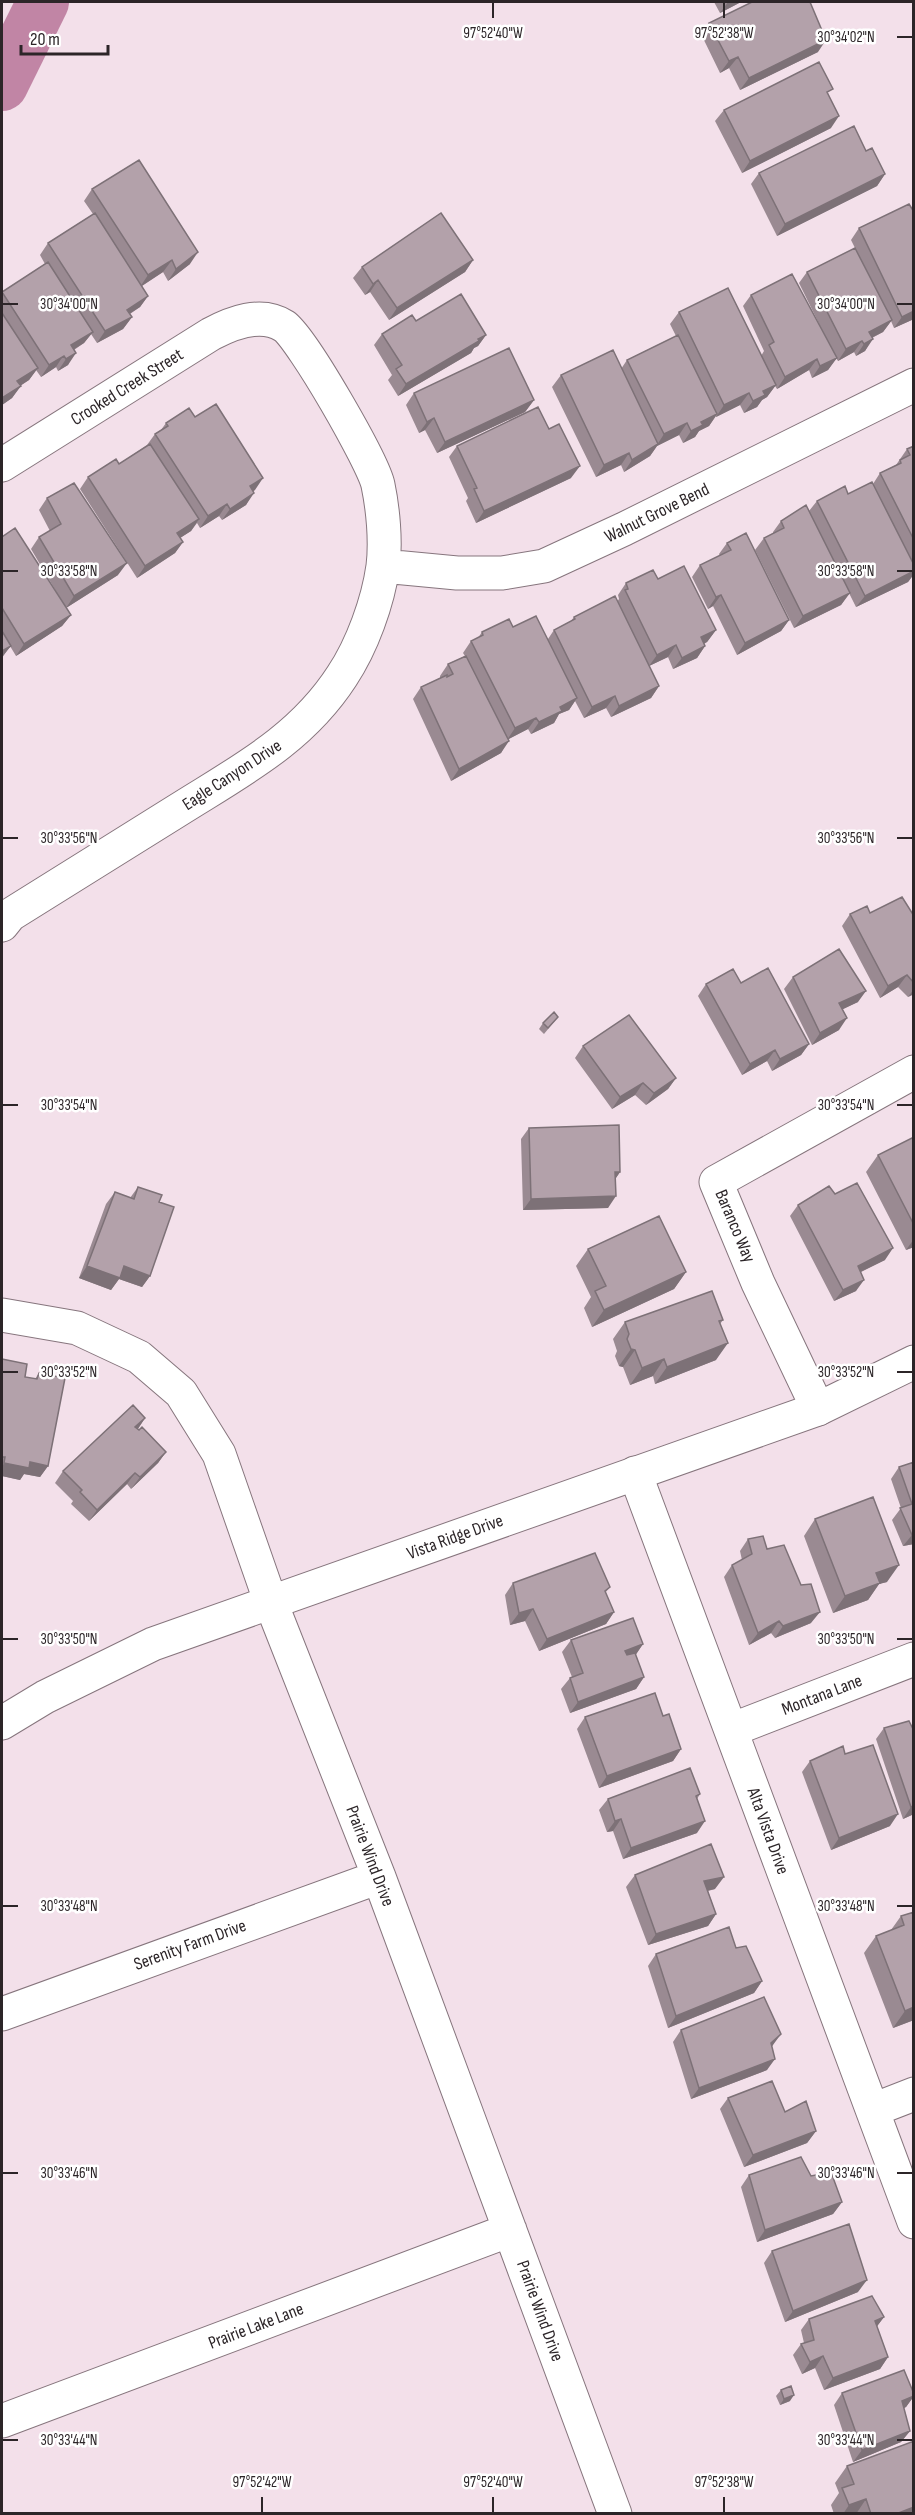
<svg xmlns="http://www.w3.org/2000/svg" width="915" height="2515" font-family="'Sofia Sans Condensed',sans-serif">
  <rect width="100%" height="100%" fill="#f3e0ea"/>
  <g fill="none" stroke-linecap="round" stroke-linejoin="round">
    <path stroke="#c185a5" stroke-width="52" d="M2,85L43,2"/>
    <defs>
      <path id="street" d="M2,465L211,334C232,323 261,311 284,326C302,338 373,462 378,485C383,509 386,541 383,566C378,602 362,646 342,676C300,741 238,772 175,812C120,846 65,881 10,915L2,925
        M383,566L457,573H502L544,566L624,529L914,385
        M2,1315L77,1328L139,1357L181,1393L219,1454L271,1603L379,1877L615,2514
        M818,1409L758,1283L716,1182L914,1072
        M635,1473L914,2222
        M731,1730L914,1659
        M2,2014L379,1877
        M873,2110L914,2094
        M2,2421L510,2230"/>
      <path id="secondary" d="M2,1723L45,1697L153,1644L818,1409L914,1362"/>
    </defs>
    <use href="#street" stroke="#86757d" stroke-width="35"/>
    <use href="#secondary" stroke="#86757d" stroke-width="35"/>
    <use href="#street" stroke="#fff" stroke-width="33"/>
    <use href="#secondary" stroke="#fff" stroke-width="33"/>
  </g>
  <path fill="#9a8a92" d="M714,2H741L720,13Z
    M709,23L818,52L740,90L729,68L720,73L701,34Z
    M829,96L831,128L742,173L715,121L724,110Z
    M866,151L885,174L877,186L777,236L751,184L759,173Z
    M92,189L190,264L168,281L163,272L142,286L148,296L140,307L130,314L132,317L123,329L97,343L91,334L84,343L74,350L68,365L58,371L56,367L41,377L36,370L29,380L20,386L12,398L2,405V292L45,264L40,255L48,243L93,214L84,201Z
    M914,205V319L894,328L891,321L883,332L872,338L865,351L856,356L854,352L838,361L836,358L828,370L812,378L809,370L777,389L775,386L767,397L762,400L757,407L744,413L740,405L716,417V416L709,426L699,431L695,437L683,443L679,435L657,446L650,456L624,472L621,465L596,477L552,387L561,375L621,369L627,360L676,336L670,324L679,312L761,356L764,351L743,306L751,295L829,344L799,283L807,272L855,248L851,240L859,228L911,208Z
    M473,260L465,272L389,320L370,292L365,295L353,278L362,267Z
    M416,321L486,335L478,346L474,348L471,353L398,396L388,380L392,375L374,345L382,334Z
    M414,393L534,400L525,412L437,453L425,430L419,433L406,405Z
    M195,417L255,490L253,491L246,505L222,520L219,516L200,528L197,523L191,531L180,538L183,542L175,553L137,578L80,489L88,477L119,464L147,445L155,434L161,430L166,423Z
    M457,446L571,478L476,523L466,501L468,498L449,457Z
    M914,446V560L912,561L914,565V574L908,582L856,607L849,593L841,605L794,628L755,550L764,538L773,533V532L781,521L809,511L817,501L848,494L873,484L880,473L896,465L907,449Z
    M47,498L118,575L66,608L71,615L62,626L16,656L10,646L2,658V537L66,608L31,549L39,537L50,531L39,510Z
    M727,543L789,620L781,631L737,655L713,606L708,609L692,577L700,565L720,556L719,554Z
    M658,579L716,630L707,642L704,644L705,646L697,658L673,669L668,657L649,666L659,686L651,698L611,717L606,708L584,718L575,701L569,710L559,714L554,723L531,734L528,729L508,739L501,753L451,781L413,699L421,687L440,678V676L448,664L465,656L463,653L471,641L478,638L482,632L513,627L548,639L554,630L571,621L574,617L617,602L619,599L618,595L626,583Z
    M870,913L914,916V994L908,997L898,987L880,998L842,926L850,914Z
    M793,977L858,1002L842,1009L839,1030L812,1045L784,989Z
    M741,983L809,1044L801,1055L772,1071L767,1061L742,1075L698,996L706,984Z
    M558,1017L544,1034L539,1029L543,1023Z
    M583,1046L676,1078L668,1089L646,1105L635,1095L612,1109L575,1058Z
    M529,1128L620,1172L615,1179L608,1208L523,1210L521,1139Z
    M914,1137V1247L906,1250L866,1172L878,1155Z
    M138,1187L159,1202L150,1276L142,1287L119,1279L111,1290L79,1278L106,1204L115,1192L130,1198Z
    M835,1194L885,1260L861,1272L856,1291L834,1301L790,1216L798,1205Z
    M588,1249L686,1272L674,1289L592,1327L584,1308L591,1297L576,1266Z
    M723,1320L720,1324L716,1360L655,1384L653,1376L630,1385L623,1367L619,1366L615,1356L617,1351L613,1339L625,1322Z
    M2,1359L25,1377L35,1379L39,1373L48,1466L40,1477L24,1474L20,1480L2,1476Z
    M145,1418L138,1429L166,1452L158,1463L131,1489L127,1484L89,1521L71,1504L73,1501L55,1483L63,1471Z
    M914,1462V1544L903,1546L892,1520L901,1508L891,1479L899,1467Z
    M815,1519L887,1582L879,1584L868,1600L833,1613L804,1536Z
    M748,1539L767,1549L811,1623L775,1638L771,1633L749,1645L724,1577L732,1565L742,1560L740,1551Z
    M513,1583L610,1587L605,1593L614,1612L606,1624L539,1651L525,1621L510,1625L505,1595Z
    M571,1640L643,1644L635,1655L644,1677L636,1689L570,1713L561,1689L570,1678L572,1677L562,1652Z
    M663,1716L681,1749L673,1761L599,1788L577,1729L585,1717Z
    M884,1728L914,1814L903,1819L876,1739Z
    M845,1754L890,1826L831,1850L802,1772L810,1761Z
    M700,1794L697,1799V1833L623,1859L613,1831L607,1832L599,1810L608,1799Z
    M635,1875L715,1889L708,1891L716,1914L708,1926L648,1945L626,1887Z
    M914,1912V2020L893,2028L864,1953L876,1936L891,1930L901,1916Z
    M736,1948L762,1981L754,1993L668,2028L648,1966L656,1954Z
    M681,2030L773,2045L772,2046L767,2070L691,2099L673,2042Z
    M728,2098L785,2112L816,2131L807,2143L744,2167L720,2109Z
    M749,2175L811,2176L842,2202L833,2214L757,2242L741,2187Z
    M772,2251L858,2292L785,2322L764,2263Z
    M884,2317L877,2326L888,2357L880,2369L824,2390L815,2368L802,2374L793,2355L801,2344L804,2343L801,2330L809,2319Z
    M781,2390L790,2401L780,2405L776,2396Z
    M842,2393L914,2394V2396L906,2407L904,2408L910,2431L901,2442L853,2462L834,2405Z
    M847,2466L914,2514H834L831,2505L839,2493L835,2483Z"/>
  <path fill="#7d7177" d="M728,2H741L720,13Z
    M826,40L818,52L740,90L749,78Z
    M738,57L729,68L720,73L729,61Z
    M839,116L831,128L742,173L750,161Z
    M885,174L877,186L777,236L785,224Z
    M198,252L190,264L168,281L176,269Z
    M172,260L163,272L140,287L148,275Z
    M473,260L465,272L389,320L397,308Z
    M378,280L370,292L365,295L373,284Z
    M148,296L140,307L118,321L127,310Z
    M914,311V319L894,328L902,317Z
    M132,317L123,329L97,343L105,331Z
    M892,320L883,332L863,342L869,332Z
    M93,332L84,343L63,356L56,367L41,377L49,365L71,345Z
    M486,335L478,346L474,348L471,353L398,396L406,384Z
    M873,339L865,351L856,356L864,344Z
    M862,341L854,352L838,361L846,349Z
    M76,353L68,365L58,371L66,359Z
    M837,358L828,370L812,378L820,366Z
    M817,359L809,370L777,389L785,377Z
    M38,368L29,380L9,393L17,381Z
    M776,385L767,397L762,400L757,407L744,413L753,401L763,391Z
    M21,386L12,398L2,405V398Z
    M749,393L740,405L716,417L724,405Z
    M534,400L525,412L437,453L445,442Z
    M717,414L709,426L699,431L695,437L683,443L691,431L701,422Z
    M434,418L425,430L419,433L427,422Z
    M687,423L679,435L657,446L650,456L624,472L632,460L657,445L664,434Z
    M629,453L621,465L596,477L604,465Z
    M580,466L571,478L476,523L484,511Z
    M263,478L255,490L242,498L250,486Z
    M254,493L246,505L222,520L230,509Z
    M227,504L219,516L200,528L208,516Z
    M199,519L191,531L169,545L177,533Z
    M183,542L175,553L137,578L145,566Z
    M127,563L118,575L66,608L74,596Z
    M914,571V574L908,582L856,607L865,596Z
    M850,593L841,605L794,628L803,616Z
    M721,595L713,606L708,609L716,597Z
    M71,615L62,626L16,656L24,644Z
    M789,620L781,631L737,655L745,643Z
    M716,630L707,642L692,649L701,637Z
    M676,645L668,657L649,666L657,655Z
    M11,646L2,657V658V651Z
    M705,646L697,658L673,669L682,658Z
    M659,686L651,698L611,717L619,706Z
    M615,696L606,708L584,718L592,707Z
    M577,698L569,710L559,714L554,723L531,734L539,722L560,707Z
    M536,718L528,729L507,740L515,728Z
    M509,741L501,753L451,781L459,769Z
    M907,975L898,987L880,998L888,986Z
    M914,989V994L908,997Z
    M866,991L858,1002L831,1015L839,1003Z
    M847,1018L839,1030L812,1045L820,1033Z
    M809,1044L801,1055L772,1071L780,1059Z
    M775,1050L767,1061L742,1075L750,1064Z
    M676,1078L668,1089L646,1105L654,1093Z
    M643,1083L635,1095L612,1109L620,1097Z
    M615,1172H620L612,1184Z
    M616,1196L608,1208L523,1210L531,1199Z
    M914,1239V1247L906,1250Z
    M893,1248L885,1260L850,1277L858,1266Z
    M87,1266H124L150,1276L142,1287L119,1279L111,1290L79,1278Z
    M686,1272L674,1289L592,1327L604,1310Z
    M864,1280L856,1291L834,1301L843,1290Z
    M728,1343L716,1360L655,1384L667,1367Z
    M631,1349L635,1350L623,1367L619,1366Z
    M664,1359L653,1376L630,1385L642,1368Z
    M145,1418L137,1430L135,1427Z
    M166,1452L158,1463L131,1489L140,1477Z
    M30,1462L48,1466L40,1477L24,1474L20,1480L2,1476V1467L4,1463Z
    M135,1473L127,1484L89,1521L97,1510Z
    M914,1534V1544L903,1546L912,1535Z
    M899,1565L887,1582L879,1584L868,1600L833,1613L845,1596L876,1573Z
    M533,1609L525,1621L510,1625L519,1613Z
    M614,1612L606,1624L539,1651L547,1639Z
    M820,1612L811,1623L775,1638L783,1626Z
    M779,1621L771,1633L749,1645L758,1633Z
    M643,1644L635,1656L617,1662L625,1651Z
    M644,1677L636,1689L570,1713L578,1702Z
    M681,1749L673,1761L599,1788L607,1776Z
    M914,1806V1814L903,1819L911,1807Z
    M898,1814L890,1826L831,1850L839,1838Z
    M621,1819L613,1831L607,1832L615,1821Z
    M705,1821L697,1833L623,1859L631,1848Z
    M724,1877L715,1889L696,1893L704,1881Z
    M716,1914L708,1926L648,1945L656,1934Z
    M762,1981L754,1993L668,2028L676,2016Z
    M914,2007V2020L893,2028L905,2011Z
    M781,2034L773,2045L763,2055L771,2043Z
    M775,2059L767,2070L691,2099L699,2088Z
    M816,2131L807,2143L744,2167L753,2155Z
    M842,2202L833,2214L757,2242L765,2230Z
    M867,2280L858,2292L785,2322L793,2311Z
    M884,2317L875,2329V2321Z
    M823,2356L815,2368L802,2374L810,2362Z
    M888,2357L880,2369L824,2390L833,2378Z
    M794,2395L790,2401L780,2405L784,2399Z
    M914,2396L906,2407L894,2413L902,2401Z
    M910,2431L901,2442L853,2462L862,2450Z
    M866,2499L856,2514H843L849,2505Z
    M914,2507V2514H896Z"/>
  <path fill="#b3a1aa" stroke="#7d7177" stroke-width="1.5" d="M752,2H810L826,40L749,78L738,57L729,61L709,23Z
    M819,62L833,89L827,92L839,116L750,161L724,110Z
    M854,126L866,151L872,148L885,174L785,224L759,173Z
    M139,160L198,252L176,269L172,260L148,275L92,189Z
    M909,204L914,212V311L902,317L859,228Z
    M95,213L148,296L127,310L132,317L105,331L48,243Z
    M441,213L473,260L397,308L378,280L373,284L362,267Z
    M855,248L892,320L869,332L873,339L864,344L862,341L846,349L807,272Z
    M48,262L93,332L71,345L76,353L66,359L64,356L49,365L2,292Z
    M792,274L837,358L820,366L817,359L785,377L769,345L774,342L751,295Z
    M728,288L776,385L763,391L765,395L753,401L749,393L724,405L679,312Z
    M461,294L486,335L478,339L479,341L406,384L396,369L402,365L382,334L412,315L416,321Z
    M2,313L38,368L17,381L21,386L2,398Z
    M678,335L717,414L701,422L703,425L691,431L687,423L664,434L627,360Z
    M509,348L534,400L445,442L434,418L427,422L414,393Z
    M613,350L658,444L632,460L629,453L604,465L561,375Z
    M216,404L263,478L250,486L254,493L230,509L227,504L208,516L155,434L168,426L166,423L189,408L195,417Z
    M538,407L549,429L559,424L580,466L484,511L474,489L477,488L457,446Z
    M150,444L199,519L177,533L183,542L145,566L88,477L116,459L119,464Z
    M914,446V540L880,473L901,463L900,460L910,455L907,449Z
    M872,482L914,565V571L865,596L817,501L845,486L848,494Z
    M74,483L127,563L74,596L39,537L61,524L47,498Z
    M806,505L850,593L803,616L764,538L784,528L781,521Z
    M15,528L71,615L24,644L2,608V537Z
    M746,533L789,620L745,643L721,595L716,597L700,565L731,550L727,543Z
    M684,566L716,630L701,637L705,646L682,658L676,645L657,655L625,590L628,589L626,583L653,570L658,579Z
    M615,596L659,686L619,706L615,696L592,707L554,630L575,619L574,617Z
    M536,616L577,698L560,707L562,711L539,722L536,718L515,728L471,641L483,635L482,632L509,619L513,627Z
    M2,631L11,646L2,651Z
    M466,656L509,741L459,769L421,687L447,675V677L453,674L448,664Z
    M902,897L914,916V983L907,975L888,986L850,914L867,906L870,913Z
    M839,949L866,991L839,1003L847,1018L820,1033L793,977Z
    M768,968L809,1044L780,1059L775,1050L750,1064L706,984L733,969L741,983Z
    M554,1012L558,1017L548,1028L543,1023Z
    M629,1015L676,1078L654,1093L643,1083L620,1097L583,1046Z
    M619,1125L620,1172H615L616,1196L531,1199L529,1128Z
    M914,1137V1225L878,1155Z
    M857,1183L893,1248L858,1266L864,1280L843,1290L798,1205L829,1186L835,1194Z
    M138,1187L162,1195L159,1202L174,1207L150,1276L124,1266L120,1278L87,1266L115,1192L134,1199Z
    M659,1216L686,1272L604,1310L595,1291L606,1286L588,1249Z
    M712,1291L723,1320L719,1321L728,1343L667,1367L664,1359L642,1368L635,1350L631,1349L627,1339L629,1334L625,1322Z
    M2,1359L27,1364L25,1377L37,1379L39,1373L65,1378L48,1466L30,1462L29,1468L4,1463L5,1457H2Z
    M133,1405L145,1418L135,1427L139,1430L142,1427L166,1452L140,1477L135,1473L97,1510L80,1492L82,1490L63,1471Z
    M914,1462V1534L912,1535L900,1508L912,1504L899,1467Z
    M873,1497L899,1565L876,1573L880,1583L845,1596L815,1519Z
    M763,1536L767,1549L784,1545L801,1585L811,1584L820,1612L783,1626L779,1621L758,1633L732,1565L752,1554L748,1539Z
    M595,1553L610,1587L605,1591L614,1612L547,1639L533,1609L519,1613L513,1583Z
    M633,1618L643,1644L625,1651L627,1655L635,1653L644,1677L578,1702L570,1678L583,1673L571,1640Z
    M655,1693L663,1716L669,1714L681,1749L607,1776L585,1717Z
    M909,1721L914,1731V1806L911,1807L884,1728Z
    M873,1745L898,1814L839,1838L810,1761L843,1746L845,1754Z
    M690,1768L700,1794L696,1796L705,1821L631,1848L621,1819L615,1821L608,1799Z
    M711,1844L724,1877L704,1881L716,1914L656,1934L635,1875Z
    M914,1912V2007L905,2011L876,1936L904,1925L901,1916Z
    M729,1927L736,1948L746,1946L762,1981L676,2016L656,1954Z
    M764,1997L781,2034L771,2043L775,2059L699,2088L681,2030Z
    M772,2081L785,2112L806,2101L816,2131L753,2155L728,2098Z
    M801,2157L811,2176L831,2172L842,2202L765,2230L749,2175Z
    M849,2224L867,2280L793,2311L772,2251Z
    M872,2296L884,2317L875,2321L888,2357L833,2378L823,2356L810,2362L801,2344L814,2340L809,2319Z
    M904,2370L914,2394V2396L902,2401L910,2431L862,2450L842,2393Z
    M791,2386L794,2395L784,2399L781,2390Z
    M914,2441V2507L896,2514H871L866,2499L849,2505L842,2488L854,2484L847,2466Z"/>
  <path fill="none" stroke="#2c2528" stroke-width="2" d="M493,3V18M724,3V18M897,37H912M3,304H18M897,304H912M3,571H18M897,571H912M3,838H18M897,838H912M3,1105H18M897,1105H912M3,1372H18M897,1372H912M3,1639H18M897,1639H912M3,1906H18M897,1906H912M3,2173H18M897,2173H912M3,2440H18M897,2440H912M262,2497V2512M493,2497V2512M724,2497V2512"/>
  <g text-anchor="middle" dominant-baseline="central" stroke-width="5" stroke-linejoin="round" paint-order="stroke">
    <g font-size="18" fill="#2c2528" stroke="#fff">
      <text transform="translate(127 387) rotate(-32)">Crooked Creek Street</text>
      <text transform="translate(657 513) rotate(-26)">Walnut Grove Bend</text>
      <text transform="translate(232 775) rotate(-33)">Eagle Canyon Drive</text>
      <text transform="translate(735 1226) rotate(67)">Baranco Way</text>
      <text transform="translate(455 1537) rotate(-20)">Vista Ridge Drive</text>
      <text transform="translate(822 1695) rotate(-21)">Montana Lane</text>
      <text transform="translate(768 1831) rotate(70)">Alta Vista Drive</text>
      <text transform="translate(370 1856) rotate(69)">Prairie Wind Drive</text>
      <text transform="translate(190 1945) rotate(-20)">Serenity Farm Drive</text>
      <text transform="translate(540 2311) rotate(70)">Prairie Wind Drive</text>
      <text transform="translate(256 2326) rotate(-21)">Prairie Lake Lane</text>
    </g>
  </g>
  <g font-size="15" text-anchor="middle" fill="#2c2528" stroke="#fff" stroke-width="5" stroke-linejoin="round" paint-order="stroke">
    <text x="493" y="38">97°52'40"W</text>
    <text x="724" y="38">97°52'38"W</text>
    <text x="846" y="42">30°34'02"N</text>
    <text x="69" y="309">30°34'00"N</text>
    <text x="846" y="309">30°34'00"N</text>
    <text x="69" y="576">30°33'58"N</text>
    <text x="846" y="576">30°33'58"N</text>
    <text x="69" y="843">30°33'56"N</text>
    <text x="846" y="843">30°33'56"N</text>
    <text x="69" y="1110">30°33'54"N</text>
    <text x="846" y="1110">30°33'54"N</text>
    <text x="69" y="1377">30°33'52"N</text>
    <text x="846" y="1377">30°33'52"N</text>
    <text x="69" y="1644">30°33'50"N</text>
    <text x="846" y="1644">30°33'50"N</text>
    <text x="69" y="1911">30°33'48"N</text>
    <text x="846" y="1911">30°33'48"N</text>
    <text x="69" y="2178">30°33'46"N</text>
    <text x="846" y="2178">30°33'46"N</text>
    <text x="69" y="2445">30°33'44"N</text>
    <text x="846" y="2445">30°33'44"N</text>
    <text x="262" y="2487">97°52'42"W</text>
    <text x="493" y="2487">97°52'40"W</text>
    <text x="724" y="2487">97°52'38"W</text>
  </g>
  <rect width="915" height="2515" fill="none" stroke="#2c2528" stroke-width="6"/>
  <path d="M21 45v9h87v-9" fill="none" stroke="#2c2528" stroke-width="3"/>
  <text x="30" y="45" font-size="18" fill="#2c2528" stroke="#ffffff" stroke-width="4.5" paint-order="stroke">20 m</text>
</svg>
